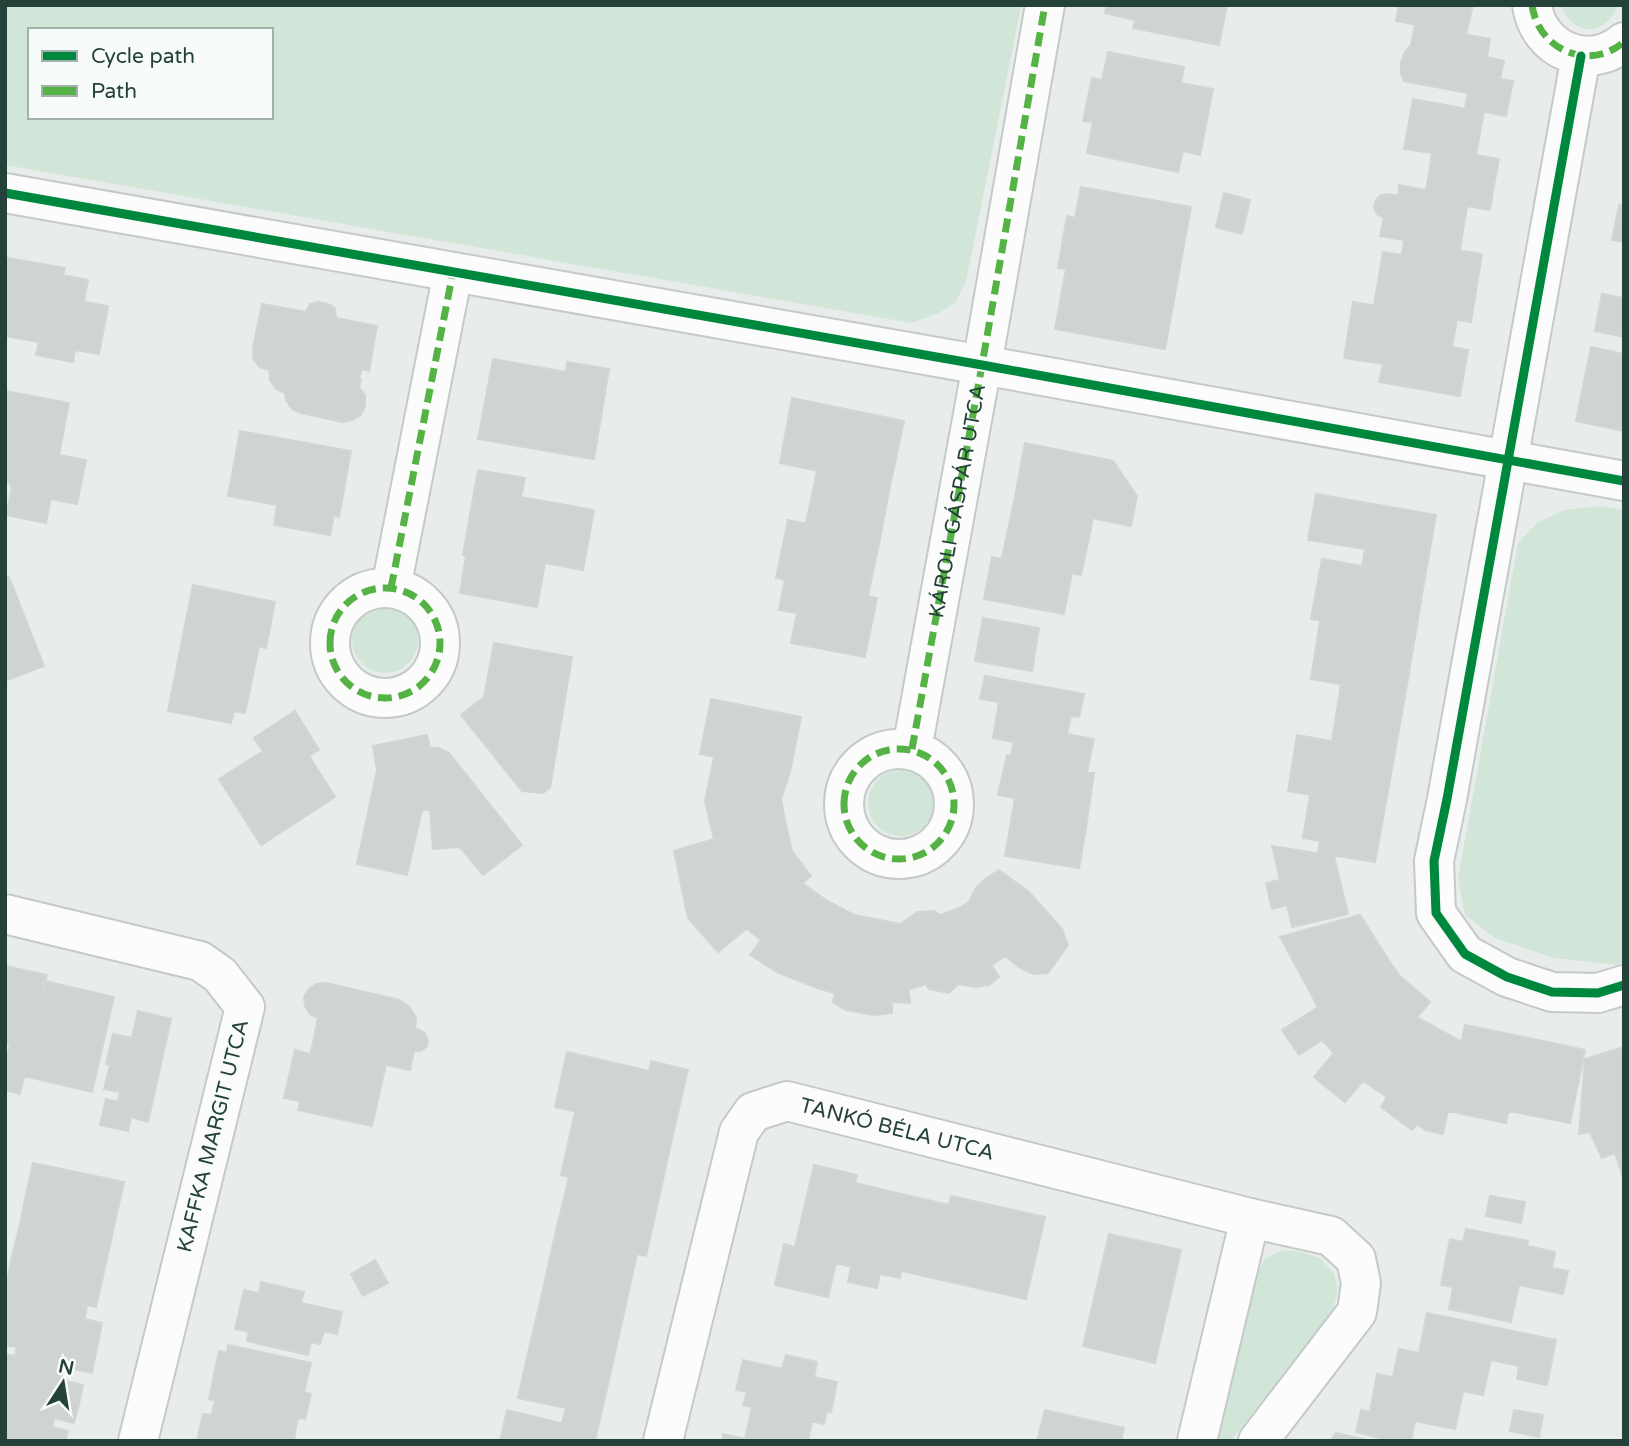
<svg xmlns="http://www.w3.org/2000/svg" width="1629" height="1446" font-family="'Varela Round',sans-serif">
  <rect width="100%" height="100%" fill="#e8edeb"/>
  <path fill="#d1e6d8" fill-rule="evenodd" d="M6,5H1020V12L966,281L956,302L939,313L911,323L5,165ZM30,30H271V117H30Z
    M1561,5H1618V6C1605,36 1573,38 1561,5Z
    M1600,506L1624,510V961L1617,965L1554,958L1495,938L1465,915L1458,879L1518,543L1537,523L1564,510Z
    M352 640a33 33 0 1 1 66 0a33 33 0 1 1-66 0Z
    M868 803a33 33 0 1 1 66 0a33 33 0 1 1-66 0Z
    M1283,1250L1302,1252L1320,1258L1334,1273L1338,1291L1333,1310L1231,1441H1218L1257,1272L1266,1258Z"/>
  <path fill="#cfd4d2" stroke="#d1d6d4" stroke-width="2" d="M1107,5H1227L1219,45L1133,28L1135,20L1105,13Z
    M1399,5H1473L1466,34L1396,21Z
    M1415,25L1490,39L1487,57L1504,61L1500,79L1513,81L1506,116L1465,108L1468,93L1404,81L1401,73V63L1405,52L1411,45Z
    M1108,52L1184,67L1181,83L1213,89L1200,155L1183,151L1178,172L1087,153L1093,122L1083,121L1092,78L1102,80Z
    M1413,99L1484,112L1476,155L1499,159L1494,185L1429,174L1432,153L1404,149Z
    M1429,174L1494,185L1490,210L1467,206L1460,250L1380,236L1384,218L1377,214L1374,207L1376,200L1381,195L1389,194L1398,196L1399,185L1426,190Z
    M1081,187L1191,207L1165,349L1055,329L1066,269L1058,268L1067,216L1075,218Z
    M1224,193L1250,200L1242,234L1216,227Z
    M1619,205L1624,206V242L1612,240Z
    M1404,241L1482,254L1471,322L1374,305L1383,252L1402,255Z
    M8,258L65,268L63,275L88,280L84,302L108,306L99,354L75,350L73,362L36,355L39,342L5,336V265Z
    M1602,294L1624,298V337L1595,331Z
    M318,302L328,304L335,308L336,318L377,326L369,371L362,369L359,379L361,380L359,387L365,395V406L361,415L352,420L342,422L301,413L292,409L286,400L285,393L276,389L270,380L269,370L259,367L253,358V348L262,304L306,312L310,304Z
    M1353,302L1457,319L1452,347L1468,350L1460,396L1379,382L1383,364L1344,358Z
    M1591,347L1624,354V431L1576,421Z
    M493,359L566,372L567,362L609,369L594,459L478,439Z
    M5,391L69,403L46,523L6,515L12,488L5,476Z
    M792,398L904,421L890,486L780,463Z
    M240,431L351,451L339,517L334,515L330,535L274,525L277,505L228,496Z
    M1025,443L1113,461L1137,496L1131,526L1014,502Z
    M59,455L86,460L77,504L51,499Z
    M478,470L525,478L521,497L594,510L583,570L545,563L537,607L460,593L466,556L463,555Z
    M817,471L890,486L880,539L806,523Z
    M1316,494L1436,515L1425,577L1362,567L1365,549L1308,540Z
    M1014,502L1093,518L1081,575L1002,558Z
    M788,520L880,539L868,596L776,578Z
    M992,557L1072,573L1064,614L984,599Z
    M1322,559L1425,577L1415,637L1311,619Z
    M9,577L44,666L5,681V578Z
    M785,580L877,598L865,657L791,643L797,613L779,610Z
    M193,585L275,602L266,648L259,646L245,713L234,711L231,723L168,711Z
    M983,618L1039,628L1032,671L975,661Z
    M1320,621L1415,637L1405,696L1311,679Z
    M494,643L572,657L550,788L543,793L522,791L461,715L484,697Z
    M985,676L1084,694L1079,717L1071,716L1067,734L1094,739L1090,757L993,738L999,702L980,699Z
    M1341,684L1405,696L1395,752L1332,741Z
    M711,699L801,717L790,772L700,754Z
    M295,711L319,750L309,756L335,797L261,845L219,779L263,751L254,738Z
    M427,735L430,748H439L449,753L522,845L483,875L460,847L433,849L430,810H422L407,875L357,864L377,770L373,746Z
    M1297,735L1395,752L1385,808L1288,791Z
    M1014,741L1090,757L1087,773H1094L1086,828L1012,816L1015,798L998,795L1007,755L1011,756Z
    M714,757L790,772L781,799L786,825L714,839L705,801Z
    M1310,795L1385,808L1375,862L1318,853L1320,841L1303,838Z
    M1012,816L1086,828L1079,868L1005,856Z
    M786,825L792,851L811,876L718,952L688,918L674,851L714,839Z
    M1272,846L1334,856L1348,914L1292,927L1287,905L1272,909L1266,883L1280,880Z
    M999,870L1029,892L1062,929L1068,945L1048,973L1033,974L1019,967L1005,956L992,965L957,909L969,902L975,889L984,880Z
    M802,883L826,900L854,915L820,989L779,973L750,955L761,940L747,929Z
    M957,909L999,977L989,985L976,987L958,984L949,993L929,989L926,984L908,990L901,924L917,912L934,911L940,915Z
    M854,915L901,924L910,1003L892,1002V1013L874,1015L846,1010L833,1002L835,993L820,989Z
    M1360,915L1390,962L1318,1007L1280,937Z
    M1390,962L1400,976L1430,1002L1417,1017L1462,1042L1443,1134L1425,1130L1417,1124L1412,1130L1381,1107L1387,1097L1363,1081L1345,1102L1314,1077L1334,1053L1322,1040L1299,1055L1282,1030Z
    M5,966L47,975L20,1094L5,1090V1065L10,1044L5,1043Z
    M45,981L79,989L58,1084L24,1076Z
    M326,983L400,1000L410,1008L416,1018L415,1028L425,1033L428,1040L427,1046L421,1051H414L410,1070L312,1048L318,1018L310,1014L305,1006L304,997L309,989L316,984Z
    M79,989L114,997L92,1092L58,1084Z
    M138,1011L171,1019L148,1122L131,1117L128,1131L100,1125L106,1099L118,1102L120,1092L104,1089L110,1065L106,1064L113,1034L132,1038Z
    M1465,1025L1524,1037L1506,1123L1448,1111Z
    M1524,1037L1585,1050L1570,1123L1509,1111Z
    M1624,1047V1180L1615,1153L1602,1158L1590,1132L1579,1134L1585,1059Z
    M312,1048L386,1064L372,1126L298,1110L300,1101L284,1098L295,1050L310,1054Z
    M567,1052L649,1071L651,1061L688,1070L673,1134L555,1107Z
    M575,1112L673,1134L659,1198L561,1175Z
    M33,1163L124,1182L117,1213L26,1194Z
    M814,1165L857,1175L828,1297L775,1285L784,1244L795,1247Z
    M569,1177L659,1198L646,1256L555,1235Z
    M855,1183L919,1198L900,1278L880,1274L877,1288L848,1282L851,1267L837,1263Z
    M26,1194L117,1213L110,1245L20,1225Z
    M951,1196L987,1204L968,1286L902,1271L919,1198L949,1205Z
    M1490,1196L1525,1202L1521,1223L1486,1216Z
    M987,1204L1045,1217L1026,1299L968,1286Z
    M20,1225L110,1245L103,1276L12,1256Z
    M1466,1229L1528,1241L1527,1246L1555,1252L1552,1268L1568,1271L1563,1294L1519,1285L1511,1322L1449,1309L1453,1287L1441,1285L1450,1239L1463,1242Z
    M1109,1234L1181,1250L1155,1363L1083,1346Z
    M555,1235L637,1254L624,1313L542,1294Z
    M12,1256L103,1276L96,1307L6,1287Z
    M375,1260L388,1283L363,1296L351,1274Z
    M261,1282L304,1292L301,1303L342,1312L337,1334L324,1331L320,1344L311,1342L308,1355L247,1341L249,1332L235,1329L244,1290L259,1293Z
    M5,1287L87,1305L85,1319L102,1323L92,1373L15,1356L17,1347L5,1345Z
    M542,1294L624,1313L611,1371L528,1353Z
    M1427,1313L1556,1340L1547,1385L1517,1379L1519,1366L1491,1360L1483,1395L1393,1377L1399,1349L1419,1353Z
    M228,1345L311,1363L304,1392L311,1394L305,1419L298,1418L296,1427L213,1408L215,1401L209,1399L219,1351L227,1353Z
    M528,1353L611,1371L597,1432L562,1423L566,1408L518,1398Z
    M5,1354L65,1367L63,1380L83,1385L79,1404L5,1387Z
    M786,1355L817,1362L814,1377L837,1382L831,1412L827,1411L824,1424L743,1405L747,1392L736,1390L743,1360L782,1369Z
    M1377,1374L1463,1392L1455,1429L1415,1421L1411,1441H1392L1356,1432L1361,1410L1370,1412Z
    M5,1387L79,1404L74,1423L54,1418L53,1427L5,1416Z
    M752,1407L812,1421L808,1441H722L723,1434L745,1439Z
    M213,1408L296,1427L294,1441H197L203,1414L212,1415Z
    M507,1410L597,1432L595,1441H500Z
    M1045,1410L1124,1428L1121,1441H1037Z
    M1514,1410L1543,1415L1539,1437L1510,1431Z
    M5,1416L68,1431L65,1441H5Z
    M1336,1433L1372,1441H1330Z"/>
  <g fill="none" stroke-linecap="round" stroke-linejoin="round">
    <defs>
      <g id="minor">
        <path d="M1532,5C1538,50 1589,72 1624,42"/>
        <path d="M1581,56L1447,799L1434,861L1436,913L1465,954L1507,977L1552,992L1598,993L1624,985"/>
        <path d="M5,193L982,365L1624,481"/>
        <circle cx="385" cy="643" r="55"/>
        <path d="M391,588L453,272"/>
        <circle cx="899" cy="804" r="55"/>
        <path id="s1" d="M912,749L982,365L1045,5"/>
        <path d="M5,914L200,961L220,975L245,1007L138,1441"/>
        <path d="M1250,1218L1331,1236L1356,1259L1361,1283L1357,1312L1258,1441"/>
        <path id="s2" d="M663,1441L739,1132L753,1112L787,1101L1250,1218L1197,1441"/>
      </g>
    </defs>
    <use href="#minor" stroke="#c5cac8" stroke-width="42"/>
    <use href="#minor" stroke="#fcfcfc" stroke-width="38"/>
    <path stroke="#55b346" stroke-width="7" stroke-dasharray="14 7" stroke-linecap="butt" d="M1532,5C1538,50 1589,72 1624,42
      M330 643a55 55 0 1 1 110 0a55 55 0 1 1-110 0Z
      M391,588L453,272
      M844 804a55 55 0 1 1 110 0a55 55 0 1 1-110 0Z
      M912,749L982,365L1045,5"/>
    <defs>
      <path id="cycleway" d="M1581,56L1447,799L1434,861L1436,913L1465,954L1507,977L1552,992L1598,993L1624,985
        M5,193L982,365L1624,481"/>
    </defs>
    <use href="#cycleway" stroke="#f7fbf9" stroke-width="13"/>
    <use href="#cycleway" stroke="#00873e" stroke-width="9"/>
  </g>
  <g text-anchor="middle" dominant-baseline="central" stroke-width="5" stroke-linejoin="round" paint-order="stroke">
    <g font-size="21" fill="#24423a" stroke="#f7fbf9">
      <text stroke="none"><textPath href="#s1" startOffset="252">KÁROLI GÁSPÁR UTCA</textPath></text>
      <text stroke="none"><textPath href="#s2" startOffset="492">TANKÓ BÉLA UTCA</textPath></text>
      <text transform="translate(213 1136) rotate(-76)">KAFFKA MARGIT UTCA</text>
    </g>
  </g>
  <rect width="1629" height="1446" fill="none" stroke="#24423a" stroke-width="14"/>
  <rect x="28" y="28" width="245" height="91" fill="#f7fbf9" stroke="#a3b1ad" stroke-width="2"/>
  <rect x="42" y="51" width="35" height="10" fill="#00873e" stroke="#a3b1ad" stroke-width="2"/>
  <text x="91" y="63" font-size="21" fill="#24423a">Cycle path</text>
  <rect x="42" y="86" width="35" height="10" fill="#55b346" stroke="#a3b1ad" stroke-width="2"/>
  <text x="91" y="98" font-size="21" fill="#24423a">Path</text>
  <g transform="translate(63 1383) rotate(12)" stroke="#f7fbf9" stroke-width="5" paint-order="stroke">
  <path d="M0-5L12 26L0 18L-12 26Z" fill="#24423a"/>
  <text y="-10" font-size="19" font-weight="bold" text-anchor="middle" fill="#24423a">N</text>
  </g>
</svg>
